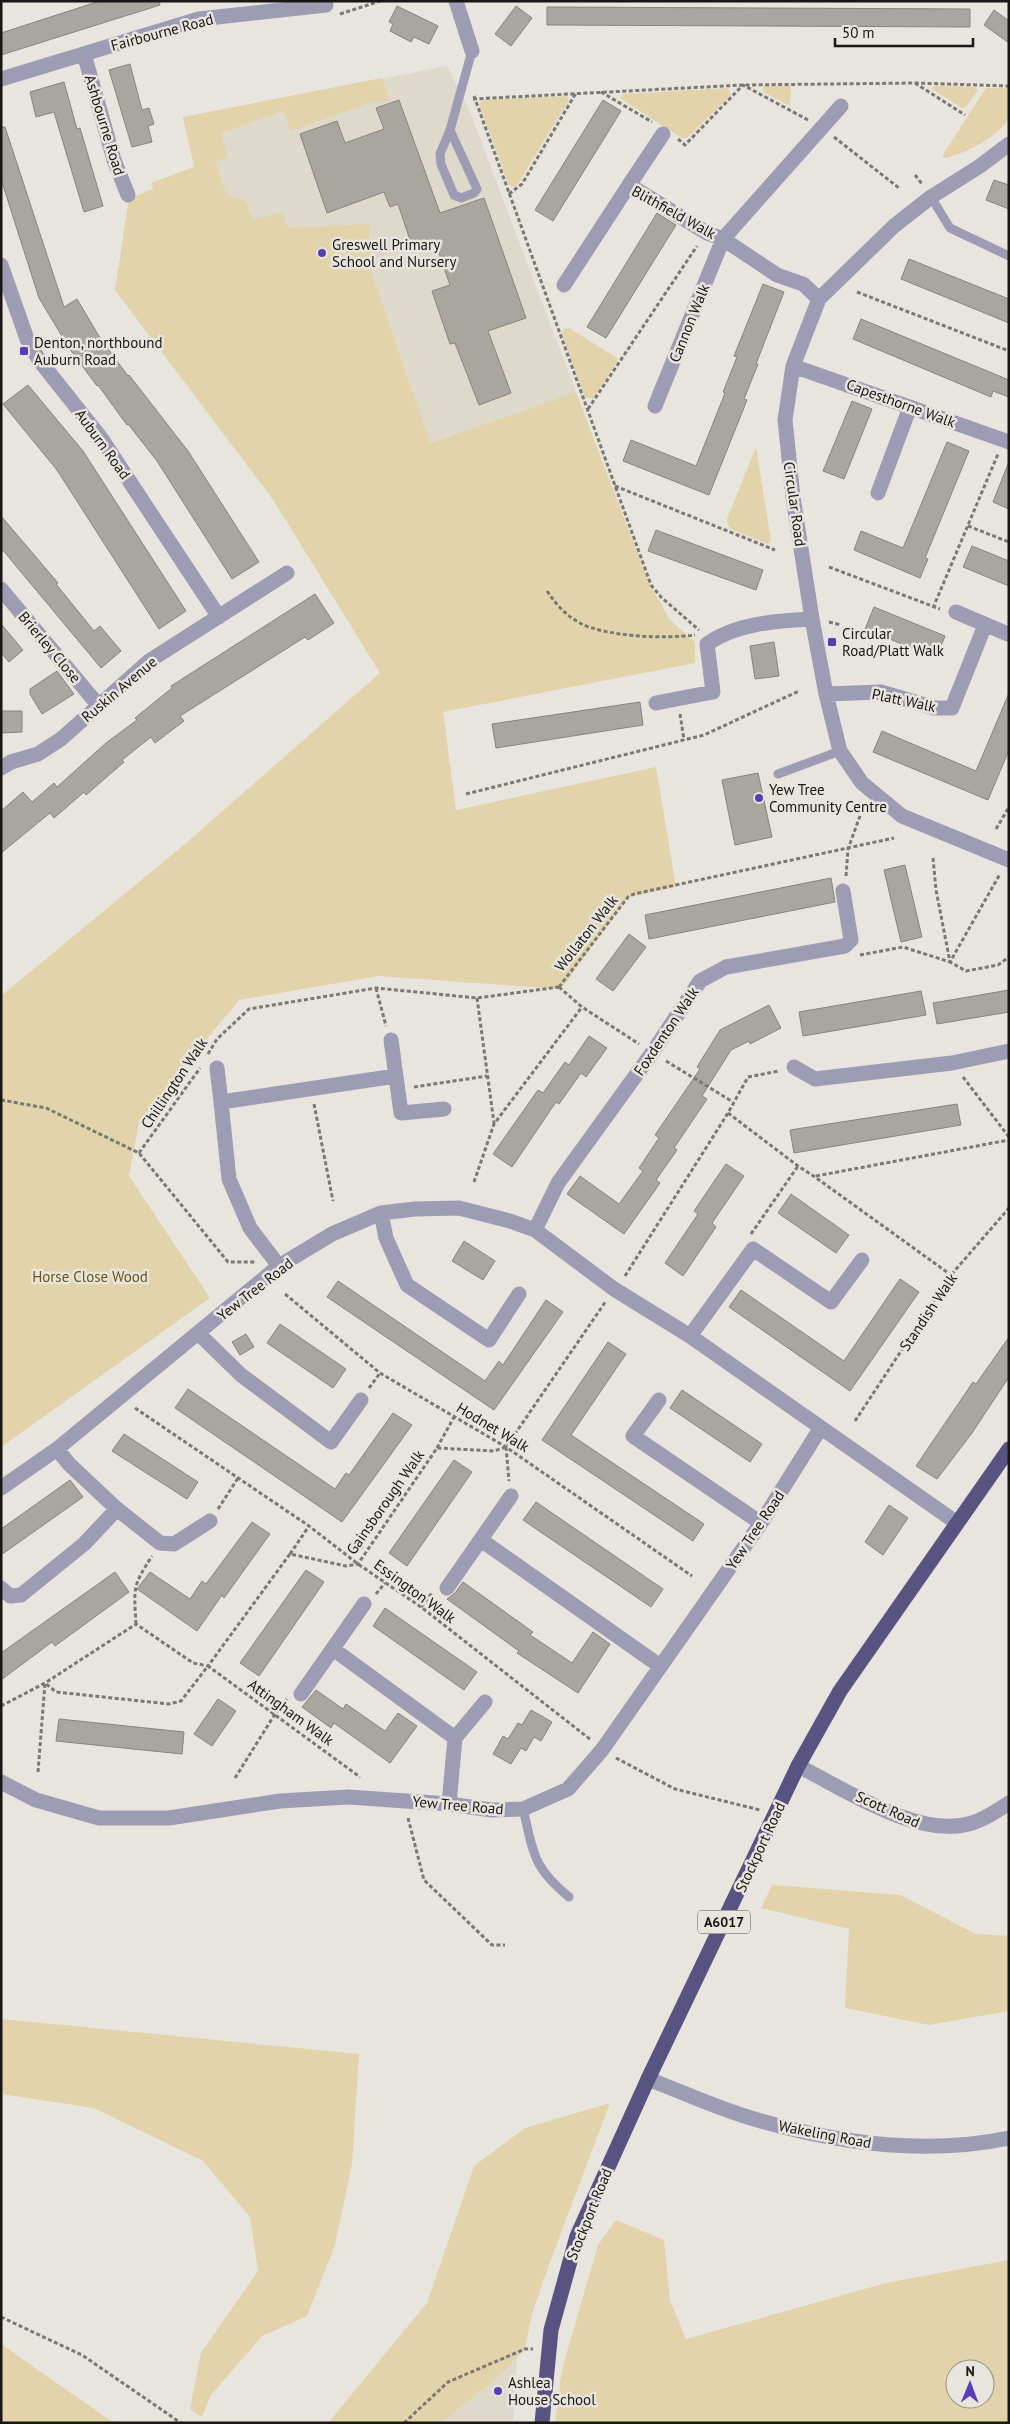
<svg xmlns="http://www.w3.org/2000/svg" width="1010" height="2424" font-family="'PT Sans',sans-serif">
  <rect width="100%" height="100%" fill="#e8e5de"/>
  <path fill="#ded9cb" d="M447,66L468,107L576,392L272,498L115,290L129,199L154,189L151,183L195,167L183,117Z
    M517,2356L513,2423H441L491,2383Z"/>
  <path fill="#e2d3ab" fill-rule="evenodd" d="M382,78L389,100L381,103L374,101L291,131L283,111L221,133L228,157L215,162L227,195L245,201L253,220L282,212L288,228L369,224L372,274L430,443L576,392L648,581L670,620L695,642V663L443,712L456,810L656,767L676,887L628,897L561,989L378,976L239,1000L139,1122L129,1176L210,1298L1,1447V996L185,844L380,673L272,498L115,290L129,199L153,189L151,183L194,167L183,117Z
    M764,86H791L790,106L763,92Z
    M933,86L975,87L978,90L966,107L962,108L932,89Z
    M728,88L731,95L687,138H682L621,99L622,94Z
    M986,88H1009C1009,97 1010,108 1009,116C1004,135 963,154 946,158L942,156Z
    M567,96L569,100L516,187L509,186L479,104L484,100Z
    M569,328L617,358V362L593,398H585L561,332L564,329Z
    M756,447L771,541L767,544L732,530L728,526L727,519Z
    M772,1885L900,1895L976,1934L1009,1936V2011L929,2025L845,2008L849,1929L761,1908Z
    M1,2019L359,2054L352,2164L335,2245L307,2316L262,2336L211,2395L202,2417L190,2409L201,2353L258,2271L250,2217L203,2161L94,2108L1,2094Z
    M610,2103L550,2262L532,2314L525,2349L491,2383L441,2423H328L427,2303L474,2166L525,2128Z
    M616,2220L664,2240L670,2300L686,2339L886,2283L1009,2260V2423H555L562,2369L598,2245ZM955,2369H985V2399H955Z
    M1,2344L108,2419L118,2423H1Z"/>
  <path fill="#a8a69e" stroke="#86847d" d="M100,1H159L160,5L1,55V33Z
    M397,6L438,26L429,44L414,37L411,42L390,31L393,24L389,22Z
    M516,6L532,18L511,46L495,34Z
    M547,7L970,9V27L547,25Z
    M994,10L1009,21V43L984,25Z
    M130,64L142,110L149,108L154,124L148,126L152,142L132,147L109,70Z
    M64,82L77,129L80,128L103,206L84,212L54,112L36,117L30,92Z
    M399,100L440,213L484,198L526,318L488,331L511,393L479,405L455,343L450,344L432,291L450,285L436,244L414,252L398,204L390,207L384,192L327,213L300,134L337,121L345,143L384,129L376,108Z
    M603,100L621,111L553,221L535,210Z
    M1,127H5L64,307L77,299L100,338L128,376L129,375L188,451L259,562L232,579L157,461L128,424L127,425L98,385L97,386L69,348L39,298L1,179Z
    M994,180L1009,185V209L986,200Z
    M657,213L676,225L606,338L587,327Z
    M909,259L1009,299V323L901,279Z
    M763,284L784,292L756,364H758L744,399L747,400L709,495L623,461L631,440L696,466L725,393L723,392L737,357L734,356Z
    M861,319L1009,380V397L993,391L991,397L853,339Z
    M28,385L83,451L186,611L159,629L57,470L3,404Z
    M852,401L872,409L844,479L823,471Z
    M947,442L969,451L925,558L928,559L920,578L854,550L861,531L903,548Z
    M1008,464H1009V509L993,502Z
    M1,516L58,583L56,584L94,631L100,626L121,651L101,668L1,548Z
    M656,530L763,570L756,590L648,551Z
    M972,546L1009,561V586L963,567Z
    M315,594L334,623L308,640L305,637L180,716L184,721L155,743L151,737L122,760L124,762L86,795L84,792L54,818L50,813L1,853V811L23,792L32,802L54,783L57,787L106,743L137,720L135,718L172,688L171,686Z
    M874,607L945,636L936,658L865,629Z
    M1,624L23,650L9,662L1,653Z
    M774,642L779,676L755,679L750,646Z
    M57,671L74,694L42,714L30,694V689Z
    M1009,693V750L988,800L873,752L882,731L976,771Z
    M640,702L643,725L496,748L492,724Z
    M1,711H22V732L1,733Z
    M758,773L772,837L735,845L722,780Z
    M905,865L922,937L901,942L884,870Z
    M831,878L835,902L649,939L645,915Z
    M629,934L646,947L613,991L596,979Z
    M1009,990V1012L937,1024L933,1003Z
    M921,991L926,1015L803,1036L799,1012Z
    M769,1005L781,1028L750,1044L749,1041L731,1050L702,1096L707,1099L674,1148L677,1150L656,1180L660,1183L624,1234L567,1194L580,1176L619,1204L643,1171L639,1168L659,1138L655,1135L700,1069L697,1067L720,1030Z
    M589,1036L607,1048L586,1077L581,1073L559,1104L556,1102L512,1167L493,1154L538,1090L543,1093L565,1062L569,1065Z
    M957,1104L961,1125L794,1153L790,1130Z
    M726,1164L744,1176L712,1223L716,1227L683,1276L665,1263L698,1214L694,1211Z
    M791,1194L849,1235L836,1253L778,1213Z
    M464,1241L495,1261L483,1280L452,1261Z
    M900,1279L919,1292L850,1391L729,1307L741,1290L844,1361Z
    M338,1281L485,1381L499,1361L503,1365L546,1300L563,1312L494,1410L327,1297Z
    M280,1324L346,1369L333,1388L267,1343Z
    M246,1334L254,1347L240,1355L232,1342Z
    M1009,1337V1377L972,1433L937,1479L916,1466L973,1382L976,1384Z
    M608,1342L626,1354L571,1435L704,1524L693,1541L542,1440Z
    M188,1389L335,1489L346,1473L349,1475L393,1413L412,1425L342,1522L175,1408Z
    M682,1390L762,1444L750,1462L670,1408Z
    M124,1434L198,1482L187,1499L112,1451Z
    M454,1460L472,1472L407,1566L389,1553Z
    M70,1480L83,1497L1,1555V1529Z
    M536,1502L663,1589L651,1607L523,1520Z
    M889,1505L908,1518L883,1555L865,1542Z
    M252,1522L270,1534L224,1598L222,1595L197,1631L137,1589L150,1572L190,1599L202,1581L206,1584Z
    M306,1570L324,1582L259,1676L240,1663Z
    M115,1572L129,1592L55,1646L52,1642L1,1680V1653Z
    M463,1582L533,1632L530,1635L572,1663L593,1632L610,1644L578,1693L517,1653L519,1651L447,1599L455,1593Z
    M385,1608L477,1672L464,1690L373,1626Z
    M316,1690L343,1709L346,1704L385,1731L398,1713L417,1726L390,1763L334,1723L331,1728L302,1707Z
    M218,1699L236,1711L212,1746L194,1734Z
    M531,1710L552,1722L541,1741L534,1737L526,1751L521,1748L511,1764L493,1754L503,1736L508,1739L518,1723L522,1725Z
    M59,1719L184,1732L182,1754L56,1741Z"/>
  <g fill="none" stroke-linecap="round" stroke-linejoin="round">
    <path stroke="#7a7873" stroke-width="3" stroke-dasharray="4 2.5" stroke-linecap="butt" d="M340,14L380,1
      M915,83L965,115
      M601,92L652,122
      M474,96L651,585L661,597L699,630
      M473,99L743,85L915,83L1009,86
      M834,137L899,188
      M678,139L685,145L743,85L808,120
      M915,175L922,184
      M509,194L522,184L576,93
      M857,292L1009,351
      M588,409L697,246
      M615,486L775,550
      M968,526L1009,542
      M829,567L940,609
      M547,591C556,604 565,615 580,623C606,637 666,639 695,635
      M933,608L998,454
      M829,622L841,625
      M680,714L684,740
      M466,794L704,735L799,691
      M996,829L1009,807
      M933,858L936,890L950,962L966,971L998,965L1009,957
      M846,876L848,849L860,816
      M860,955L903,947L950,962L1000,874
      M559,987L628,897L634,894L894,838
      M559,987L582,1007L639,1044
      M376,988L386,1026
      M477,998L494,1123
      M208,1054L217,1039L249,1009L376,988L477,998L559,987
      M666,1061L733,1102
      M963,1077L1009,1137
      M414,1087L487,1076
      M1,1100L46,1108L139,1153L228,1262H255
      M314,1104L333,1201
      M728,1113L798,1166L815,1177L951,1275
      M139,1153L200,1068
      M816,1176L1009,1140
      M474,1182L494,1124L582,1007
      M751,1234L798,1166
      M625,1276L728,1113L748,1077L779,1071
      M285,1294L380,1373L506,1447L692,1576
      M369,1388L380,1373
      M135,1408L309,1526L358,1564L421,1607L591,1740
      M855,1421L951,1275L1009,1208
      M506,1447L509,1481
      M437,1448L454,1417
      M218,1509L238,1478
      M290,1554L309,1526
      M376,1594L385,1583
      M421,1607L432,1593
      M136,1624C134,1588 132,1587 152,1556
      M1,1706L45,1683L136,1624L193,1663L208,1666L290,1554L346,1566L358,1564L437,1448L494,1451L506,1447L606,1301
      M616,1758L675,1789L760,1810
      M38,1772L45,1683L56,1692L169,1704L181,1701L208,1666L360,1777
      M235,1778L275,1714L287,1699
      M408,1818L424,1880L492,1945H505
      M1,2317L82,2355L181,2423
      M404,2423L448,2382L525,2349H533"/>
    <path stroke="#9d9cb4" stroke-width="9" d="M450,130L477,189L474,193L461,198L454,195L441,164L440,154L450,130L472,51
      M931,197L950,228L1009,256
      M778,774L840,751
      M523,1809C534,1854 532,1866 569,1897"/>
    <path stroke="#9d9cb4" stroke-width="15" d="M456,1L472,51
      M84,54L114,160L128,195
      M1,79L199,19L326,5
      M1009,144L980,166L931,197L894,226L819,299L793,366L785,420L793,497L812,619L826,694L840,751L862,783L902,816L1009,860
      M629,185L663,134
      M1,265L27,339L39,360L101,438L219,617
      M564,285L629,185L707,233L723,239L777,275L803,284L819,299
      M793,366L1009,442
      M655,406L723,239L841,106
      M878,493L910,407
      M1,589L99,706
      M956,612L1008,634
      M826,694L881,692L935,708H952L985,625
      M656,703L713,692L707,644C736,623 777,621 812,619
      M1,768L11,762L38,754L61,739L149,661L287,573
      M391,1040L401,1113L444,1109
      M794,1067L815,1079L952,1063L1009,1051
      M217,1068L221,1102
      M381,1213L386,1238L407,1285L489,1340L519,1294
      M535,1230L558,1183L652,1053L700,981L726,967L845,946L851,940L843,891
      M279,1266L250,1228L229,1179L221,1102L396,1076
      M199,1334L241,1375L331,1442L361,1400
      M690,1336L753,1249L831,1302L862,1260
      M659,1400L633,1436L761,1523
      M57,1449L69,1464L117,1509L160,1543L174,1544L210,1521
      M1,1488L57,1449L279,1266L332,1234L381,1213L415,1209L459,1208L510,1221L535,1230L614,1289L690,1336L957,1523
      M481,1540L660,1666
      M1,1588L10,1596L21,1595L84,1544L117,1509
      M447,1588L511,1496
      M333,1649L455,1738L449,1804
      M301,1694L364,1604
      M455,1738L485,1702
      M798,1766C845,1789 919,1840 972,1823C985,1819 997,1811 1009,1803
      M1,1782L36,1800L99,1818H169L280,1801L348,1797L449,1804L492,1810L523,1809L568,1789L602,1750L761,1523L820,1429
      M648,2079C685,2093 723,2111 761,2121C841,2144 927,2155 1009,2138"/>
    <path stroke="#585381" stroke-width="15" d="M542,2423L551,2330L577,2236L648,2079L798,1766L840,1691L1009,1449"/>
  </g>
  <g fill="#583db5" stroke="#e8e5de" stroke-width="2">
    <circle cx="322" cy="253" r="5"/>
    <rect x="19" y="346" width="10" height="10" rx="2.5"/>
    <rect x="827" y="637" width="10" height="10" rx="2.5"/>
    <circle cx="759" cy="798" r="5"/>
    <circle cx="498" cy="2391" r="5"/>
  </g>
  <g text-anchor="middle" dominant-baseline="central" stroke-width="5" stroke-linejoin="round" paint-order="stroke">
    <rect fill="#e8e5de" stroke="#565551" stroke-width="1" x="698" y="1910.5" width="52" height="23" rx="4"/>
    <g font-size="14" font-weight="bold" fill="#181715">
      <text x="724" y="1922">A6017</text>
    </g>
    <g font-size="15" fill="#181715" stroke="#e8e5de">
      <text transform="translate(162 32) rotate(-15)">Fairbourne Road</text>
      <text transform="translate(105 125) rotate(73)">Ashbourne Road</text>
      <text transform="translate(674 212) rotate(29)">Blithfield Walk</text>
      <text transform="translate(689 323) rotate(-68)">Cannon Walk</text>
      <text transform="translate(901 403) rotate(20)">Capesthorne Walk</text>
      <text transform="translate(103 444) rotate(54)">Auburn Road</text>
      <text transform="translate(795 504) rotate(82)">Circular Road</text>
      <text transform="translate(50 647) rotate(50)">Brierley Close</text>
      <text transform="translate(119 689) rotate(-40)">Ruskin Avenue</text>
      <text transform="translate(904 700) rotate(12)">Platt Walk</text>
      <text transform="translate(586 933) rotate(-52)">Wollaton Walk</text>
      <text transform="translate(666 1031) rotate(-56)">Foxdenton Walk</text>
      <text transform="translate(174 1083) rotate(-56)">Chillington Walk</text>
      <text transform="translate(255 1289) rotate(-38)">Yew Tree Road</text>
      <text transform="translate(928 1312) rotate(-56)">Standish Walk</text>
      <text transform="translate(493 1427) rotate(31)">Hodnet Walk</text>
      <text transform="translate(385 1502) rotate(-55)">Gainsborough Walk</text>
      <text transform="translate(755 1530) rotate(-56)">Yew Tree Road</text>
      <text transform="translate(415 1591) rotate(36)">Essington Walk</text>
      <text transform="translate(291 1712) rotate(36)">Attingham Walk</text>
      <text transform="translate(458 1805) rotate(5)">Yew Tree Road</text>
      <text transform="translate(888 1809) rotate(24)">Scott Road</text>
      <text transform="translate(760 1847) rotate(-65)">Stockport Road</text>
      <text transform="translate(825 2134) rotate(11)">Wakeling Road</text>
      <text transform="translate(589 2214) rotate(-68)">Stockport Road</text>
    </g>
    <g font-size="15" fill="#181715" stroke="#e8e5de" text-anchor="start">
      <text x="332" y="244">Greswell Primary<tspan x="332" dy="17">School and Nursery</tspan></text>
      <text x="34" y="342">Denton, northbound<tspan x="34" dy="17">Auburn Road</tspan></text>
      <text x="842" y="633">Circular<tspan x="842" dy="17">Road/Platt Walk</tspan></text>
      <text x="769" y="789">Yew Tree<tspan x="769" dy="17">Community Centre</tspan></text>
      <text x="508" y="2382">Ashlea<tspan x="508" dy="17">House School</tspan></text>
    </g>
    <g font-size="15" fill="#6a560e" stroke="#e8e5de">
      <text x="90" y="1276">Horse Close Wood</text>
    </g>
  </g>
  <rect width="1010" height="2424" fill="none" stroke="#181715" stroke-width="5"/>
  <g transform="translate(970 2384) rotate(1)"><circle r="24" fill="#e8e5de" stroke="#95938e"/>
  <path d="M0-4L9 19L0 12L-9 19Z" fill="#583db5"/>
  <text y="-8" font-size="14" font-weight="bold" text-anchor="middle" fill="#181715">N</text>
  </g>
  <path d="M835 38v8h138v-8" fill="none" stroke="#181715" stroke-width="2.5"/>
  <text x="842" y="38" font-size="15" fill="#181715" stroke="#e8e5de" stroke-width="4" paint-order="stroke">50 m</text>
</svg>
